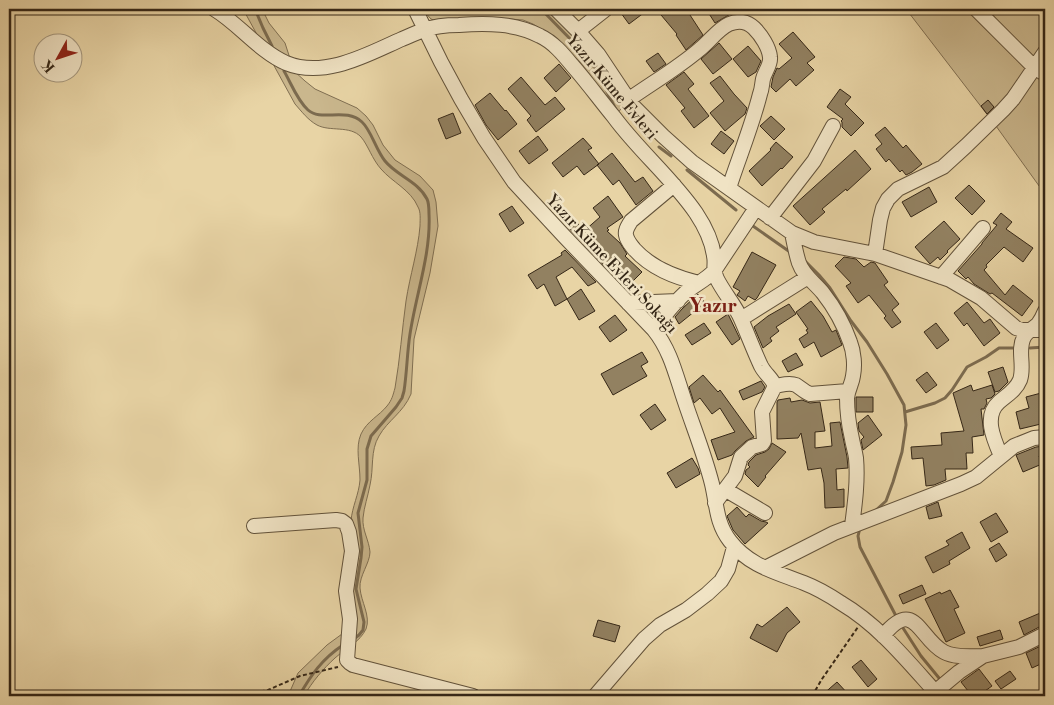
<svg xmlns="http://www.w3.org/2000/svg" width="1054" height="705" font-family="'Libre Bodoni',serif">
  <rect width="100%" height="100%" fill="#e8d4a5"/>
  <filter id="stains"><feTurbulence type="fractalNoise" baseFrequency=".004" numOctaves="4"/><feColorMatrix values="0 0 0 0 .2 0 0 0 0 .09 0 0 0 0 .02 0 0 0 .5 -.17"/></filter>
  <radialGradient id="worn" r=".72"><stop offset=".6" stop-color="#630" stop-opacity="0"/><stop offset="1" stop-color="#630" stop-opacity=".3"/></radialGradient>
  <path fill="#cab78d" stroke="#806f52" d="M243,9H262L269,23L285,43L294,71L305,81L315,89L357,108L366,116L373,125L383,145L395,160L420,176L433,190L436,202L438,226L430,273L414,339L411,394C403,413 388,420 379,436C370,451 374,468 370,485C368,496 364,507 363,518C362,530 369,540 370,552C370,563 359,576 360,588C361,602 371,616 366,629C360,642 345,649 335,658C323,669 312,682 304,696H288L298,673L327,645L342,634L353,628L351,594V521C352,507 359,494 360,480C360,464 355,448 361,434C367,421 379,416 387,406C392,400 393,395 395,388C400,359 402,330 406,301C410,275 418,251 420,226C420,219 421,212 418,207C411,190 392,182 381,169C372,159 368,145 361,137C350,125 330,132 317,125C308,120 302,112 295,104Z
    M422,9H550L584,44L625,104L616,115L591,76L580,62L560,42L533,24L523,20L498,18L437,21L431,19Z
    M906,9H1045V188L1042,190L996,126Z"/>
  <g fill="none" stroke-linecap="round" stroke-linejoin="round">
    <path stroke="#7c6b4f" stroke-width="3" d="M255,9L263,28L272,46
      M541,9L579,48L596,69L615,108
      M284,71C291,83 297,100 308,110C321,122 346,107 362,122C371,130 376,150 385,161C397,176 418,181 427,199C429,203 429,209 429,214C431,254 416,294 410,334C407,353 407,372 404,391L402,398L396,407L371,436L367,449V480L358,513L362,547L361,558L356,589L364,622L363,630L359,635L355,638
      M659,147L671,156
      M687,170L736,210
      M753,226L790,252
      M804,260L819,275L830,288L851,321L867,342L887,374L904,405L906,425L902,452L893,482L886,501L875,511
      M1030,348L1045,347
      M905,412L935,403L945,398L952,390L967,367L986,357L999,348H1013
      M860,528L858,536L860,547L896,616
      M903,628L921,656L939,678
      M949,691L954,696
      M299,696C311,675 322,659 343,645"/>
  </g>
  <path fill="#928161" stroke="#352717" d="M618,9H649L629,24Z
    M656,9H697L690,15L703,35L686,50L676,35L677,34Z
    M706,9H739L715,23Z
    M793,32L815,57L807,63L814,70L796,86L790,79L776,92L771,87L773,77L777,68L779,69L792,58L779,44Z
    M719,43L732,59L713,74L701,59Z
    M748,46L761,61L756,72L748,77L733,59Z
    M658,53L666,64L654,72L646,61Z
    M559,64L571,78L556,92L544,78Z
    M684,72L694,84L688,89L709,116L694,128L681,111L685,108L666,85Z
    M720,76L734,94L747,108L745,114L725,131L710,113L724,101L710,83Z
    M521,77L545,105L555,97L565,109L536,132L527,120L531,116L508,89Z
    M840,89L851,97L845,104L864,123L851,136L842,127V122L841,121L843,119L827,107Z
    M490,93L505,111L506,110L517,124L498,140L486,125L475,105Z
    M988,100L994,107L987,114L981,106Z
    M453,113L461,133L446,139L438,119Z
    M771,116L785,129L774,140L760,126Z
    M885,127L903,148L906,145L922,164L912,172L906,175L902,170L900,172L889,159L886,162L876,149L882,144L875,135Z
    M721,131L734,141L724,154L711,144Z
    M538,136L548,150L529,164L519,151Z
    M583,138L592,148L588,150L599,164L584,175L577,166L563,177L552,163Z
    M776,142L793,157L782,169L781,168L762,186L749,171L771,150L770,149Z
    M855,150L871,169L847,191L846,189L822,209L825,212L810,225L793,206Z
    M612,153L635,182L643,177L653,191L636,205L619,180L613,185L597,165Z
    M969,185L985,201L972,215L955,198Z
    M929,187L937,202L911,217L902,202Z
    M608,196L623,217L607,228L609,230L607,231L620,243L627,254L625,256L642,272L632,282L616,266L610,272L566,225L574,219L584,231L600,217L593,208Z
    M512,206L524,223L510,232L499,214Z
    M1001,213L1012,222L1006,229L1033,248L1023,262L1004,247L986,265L987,267L984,270L1005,295L1013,285L1033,301L1022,316L992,293L990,294L974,284L968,277L966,279L958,271L982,244V243L997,225L993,223Z
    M944,221L960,239L947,251L948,252L940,260L938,257L930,264L915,247Z
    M565,250L596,282L588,286L572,267L556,277L567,299L555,306L544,284L537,289L528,275L562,255L561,253Z
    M752,252L776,265L757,298L755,300L748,296L745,301L737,295L740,291L733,287Z
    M844,257L856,259L864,267L871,262L875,263L888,282L884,285L899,304L892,310L901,322L892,328L884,318L886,316L869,295L858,303L846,286L851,283L835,266Z
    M581,289L595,311L579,320L567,299Z
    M698,294L705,303L679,324L675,317L682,309Z
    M811,301L823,316L832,332L836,330L842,345L821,357L814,342L804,348L799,339L808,333L806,330L808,329L796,312Z
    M967,302L984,323L990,319L1000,333L984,346L967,323L964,326L954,313Z
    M789,304L796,314L776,327L779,331L770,338L772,341L763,348L754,327L768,316Z
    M728,314L740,339L732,345L716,322Z
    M615,315L627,330L610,342L599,327Z
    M704,323L711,333L692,345L685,335Z
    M936,323L949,340L937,349L924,332Z
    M642,352L648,362L641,366L647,376L613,395L601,374Z
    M796,353L803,365L788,372L782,361Z
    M1003,367L1008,382L999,391L995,392L988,372Z
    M927,372L937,385L926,393L916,380Z
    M703,375L718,392L720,390L754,437L746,441L735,451L732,455L718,460L711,440L735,432L720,408L712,414L700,398L694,403L689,387Z
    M761,381L765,387L762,392L743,400L739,391Z
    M971,385L973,391L992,385L995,394L991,398L986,399L987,403L984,409H981L984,435L972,437L973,453H966L967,469H945L946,480L934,485L926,486L923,458L912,459L911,447L942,445L941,433L964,431L953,393Z
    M1045,392V423L1020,429L1016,412L1029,408L1026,397Z
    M856,397H873V412H856Z
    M790,398L791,402L802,400L810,403L820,402L825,431L815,432V448L832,446L830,423L840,422L847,457L848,468L836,469L837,490L844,489V507L825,508L824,483L821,468L808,470L801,433L798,438L777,439V402L778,400Z
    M655,404L666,420L651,430L640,415Z
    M868,415L882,435L863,450L861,440L864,437L859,431L858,423Z
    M772,443L786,452L765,476L766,477L758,487L745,474L746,470L750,467L748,465L749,462L756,455L765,452L769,449Z
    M1045,446V453L1039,456L1042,464L1023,472L1016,455L1036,447Z
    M692,458L698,468L700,474L676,488L667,473Z
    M938,502L942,516L929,519L926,507Z
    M737,507L746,517L749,514L761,521L766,522L768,523L745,544L733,530L727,516Z
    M996,513L1008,532L991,542L980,522Z
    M962,532L970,548L949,561L950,564L933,573L925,557L949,545L946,541Z
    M999,543L1007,555L996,562L989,549Z
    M922,585L926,594L903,604L899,595Z
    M950,590L959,607L954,609L965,633L946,642L925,599L940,592L941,594Z
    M787,607L800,622L787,633L777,652L750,638L757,624L762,627Z
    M1045,611V625L1041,626L1024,635L1019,622Z
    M598,620L620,626L615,642L593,636Z
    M1000,630L1003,639L980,646L977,637Z
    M1045,644V662L1032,668L1026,653Z
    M861,660L877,679L868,687L852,667Z
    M979,669L992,686L978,696H972L961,682Z
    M1010,671L1016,679L1001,689L995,681Z
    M837,682L850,696H821Z"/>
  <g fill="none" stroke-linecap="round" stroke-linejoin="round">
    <defs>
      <path id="minor" d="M214,9C239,24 259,51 286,63C325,79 368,54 402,39C410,36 417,32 424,30C435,26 448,25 459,25C486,23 516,23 540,36C553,42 563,54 572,65C587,82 600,100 614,117C639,151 672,178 696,213C704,225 712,241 714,256C716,265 712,269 717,279C724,293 735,305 741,319C748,335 754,351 761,366C765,374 772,378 775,386L762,412L764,441L762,444L752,447L741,457L735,476L715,503
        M415,9L441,62L461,99L484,138L514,182L564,236L654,330C671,351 676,376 685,402C694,429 705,456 712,484C717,505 716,523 730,541C749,566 776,572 804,583C817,588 829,595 841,603C880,626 909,663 939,696
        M556,9L578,31L598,54L632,105L663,136L692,162L792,233L814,242L875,254L950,280L981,298L1016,328L1022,330H1045
        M976,9L1034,67L1045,74
        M578,31L606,9
        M628,100C652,83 678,68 700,49C710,41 718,29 729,24C738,20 747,21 754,28C761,35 769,47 770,57C771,65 765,71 763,79C762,84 762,89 760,94C752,126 739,157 729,188
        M674,185L631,221C628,226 625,230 626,235C627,241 631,245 634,249C651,268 674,277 699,283
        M770,218L814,161L833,126
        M792,233C794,243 796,254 799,263C803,275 815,283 823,293C834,307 844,325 850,342C854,352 855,366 853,376C852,384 848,389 847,398C847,411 849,426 852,439C853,445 855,451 856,458C858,480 855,503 852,526
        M875,254L880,220L883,208L888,199L898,189L943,167L966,146L1003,110L1013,99L1045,52
        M941,277L983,228
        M628,303L678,301
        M741,319L808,277
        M654,330C663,317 673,304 685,293C694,285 706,280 714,271L756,208
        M775,386C782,385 789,382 796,385C801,388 804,392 810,394L848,391
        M1001,456C994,440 983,416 999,402C1007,395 1016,390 1020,380C1025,366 1017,350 1024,337C1027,331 1033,329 1038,324C1041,320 1043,316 1045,311
        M726,490L765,513
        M254,526L336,520L342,521L346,524L349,532L352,551L346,591L350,619L347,660L350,663L353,665L473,696
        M765,568L834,533L961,484L976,477L1014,446L1034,438L1045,437
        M883,636C915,596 919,639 944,652C955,658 971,656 983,656
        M935,692L959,672L983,656L1019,647L1045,634
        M595,696L644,639L660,625L686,610L707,594L721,581L728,569L734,547"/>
    </defs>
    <use href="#minor" stroke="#62523a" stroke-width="16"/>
    <path stroke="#352717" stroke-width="2" stroke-dasharray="4 2.5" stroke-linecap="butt" d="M235,696L268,690L300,676L338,667
      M812,696L822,679L858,627"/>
    <use href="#minor" stroke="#f0e3c4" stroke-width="14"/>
  </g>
  <g text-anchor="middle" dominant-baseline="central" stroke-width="5" stroke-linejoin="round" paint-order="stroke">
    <g font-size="16" fill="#352717" stroke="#f0e3c4">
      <text transform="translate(612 87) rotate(50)">Yazır Küme Evleri</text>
      <text transform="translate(612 264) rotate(47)">Yazır Küme Evleri Sokağı</text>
    </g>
    <g font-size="19" font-weight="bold" fill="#7a1f14" stroke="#f0e3c4">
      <text x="713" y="306">Yazır</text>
    </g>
  </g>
  <rect width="1054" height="705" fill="none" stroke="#e8d4a5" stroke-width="30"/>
  <rect x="10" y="10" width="1034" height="685" fill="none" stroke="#352717" stroke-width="2.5"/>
  <rect x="15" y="15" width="1024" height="675" fill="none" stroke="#352717"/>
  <g transform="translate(58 58) rotate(230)"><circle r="24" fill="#f0e3c4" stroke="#a5987f"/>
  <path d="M0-4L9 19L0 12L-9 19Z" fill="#8f2418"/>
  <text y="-8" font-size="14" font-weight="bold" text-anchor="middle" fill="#352717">K</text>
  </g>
  <rect width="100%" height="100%" filter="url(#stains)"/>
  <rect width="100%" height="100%" fill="url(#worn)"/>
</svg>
